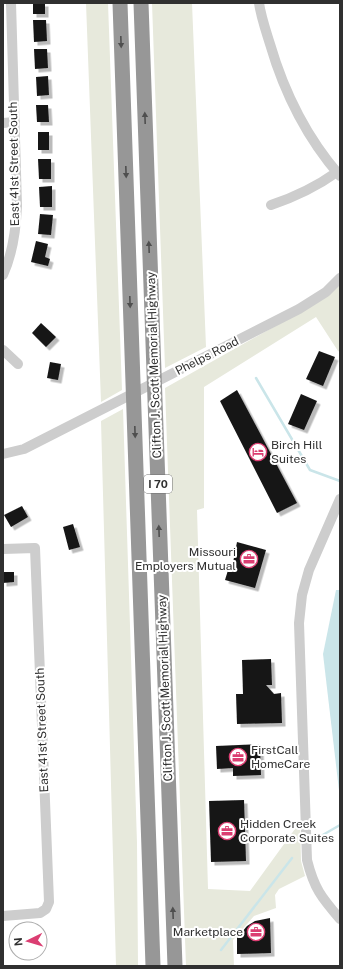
<svg xmlns="http://www.w3.org/2000/svg" width="343" height="969" font-family="'Public Sans',sans-serif">
  <defs>
    <filter id="shadow"><feDropShadow dx="3.5" dy="3.5" stdDeviation="0" flood-color="#0004"/></filter>
  </defs>
  <rect width="100%" height="100%" fill="#fff"/>
  <path fill="#e7e9dc" d="M86,3H108L122,390L101,402Z
    M152,3H192L206,347L165,368Z
    M340,282V352L338,351L316,317L204,387V508L197,510L208,889L250,891L300,822L301,861L305,876L279,889L275,895L276,908L254,916L233,940L234,966H186L165,388L302,311Z
    M123,409L137,843L138,966H116L101,421Z"/>
  <path fill="#cae5e9" d="M336,590H340V799L323,654Z"/>
  <g fill="none" stroke-linecap="round" stroke-linejoin="round">
    <path stroke="#cae5e9" stroke-width="2.5" d="M256,378L310,470L340,481
      M321,836L340,825
      M221,950L292,858"/>
  </g>
  <path fill="#171717" filter="url(#shadow)" d="M33,3H45V14H33Z
    M33,20H46L47,41L34,42Z
    M34,49H47L48,68L35,69Z
    M48,76L49,95L37,96L36,77Z
    M36,105H48L49,122H37Z
    M38,132H49V150H38Z
    M38,159H51V179H39Z
    M52,186V207H40L39,187Z
    M40,214L53,215L51,235L38,234Z
    M36,241L48,244L45,257L50,259L48,266L31,262Z
    M41,323L56,337L46,347L32,333Z
    M319,351L335,357L323,386L306,379Z
    M50,362L61,364L58,380L47,378Z
    M237,390L297,503L277,513L220,401Z
    M301,394L317,401L304,430L288,424Z
    M22,506L28,517L11,527L4,515Z
    M73,524L80,547L69,550L63,527Z
    M237,542L266,550L255,588L225,580L229,567L232,568Z
    M3,572H14V582L3,583Z
    M271,659L272,685H266L274,694L281,693L282,723L237,724L236,694H243L242,660Z
    M260,744L261,775L233,776V768L217,769L216,746Z
    M244,800L246,861L211,862L209,801Z
    M270,918L271,953L237,954V938L247,926L255,921Z"/>
  <g fill="none" stroke-linecap="round" stroke-linejoin="round">
    <path stroke="#cdcdcd" stroke-width="10" d="M259,3C261,17 266,31 270,44C284,92 307,138 340,176
      M3,123L15,122
      M271,205C295,197 316,187 337,172
      M3,275C13,253 16,229 17,206L11,3
      M3,350L18,364
      M3,454L24,449L299,309L326,292L340,278
      M340,499L309,570L302,595L299,623L307,860C314,888 321,897 340,919
      M3,549L35,548L49,902L46,909L40,913L3,916"/>
    <path stroke="#979797" stroke-width="15" d="M120,3L153,966
      M141,3L175,966"/>
  </g>
  <defs><path id="oneway-solid" d="M-6-.8H1V-3.2L6.5 0L1 3.2V.8H-6Z"/></defs>
  <g fill="#4f4f4f">
    <use href="#oneway-solid" transform="translate(121 42) rotate(88)"/>
    <use href="#oneway-solid" transform="translate(145 118) rotate(-92)"/>
    <use href="#oneway-solid" transform="translate(126 172) rotate(88)"/>
    <use href="#oneway-solid" transform="translate(149 247) rotate(-92)"/>
    <use href="#oneway-solid" transform="translate(130 302) rotate(88)"/>
    <use href="#oneway-solid" transform="translate(135 432) rotate(88)"/>
    <use href="#oneway-solid" transform="translate(159 531) rotate(-92)"/>
    <use href="#oneway-solid" transform="translate(173 913) rotate(-92)"/>
  </g>
  <defs>
    <symbol id="hotel-ring" viewBox="-11 -11 22 22"><circle r="9.5" fill="#fff" stroke="#db3e72" stroke-width="1.5"/><path d="M-6-4.5h1.5V1H6V5H4.5V3h-9V5H-6ZM-4 0a1.8 1.8 0 1 1 3.6 0ZM.5 0V-2.5h3Q6-2.5 6 0Z" fill="#db3e72"/></symbol>
    <symbol id="office-ring" viewBox="-11 -11 22 22"><circle r="9.5" fill="#fff" stroke="#db3e72" stroke-width="1.5"/><path d="M-6-3h4V-5.5h4V-3h4V5H-6ZM-1-4.5V-3h2v-1.5ZM-6 0V1H6V0Z" fill="#db3e72"/></symbol>
  </defs>
  <g fill-rule="evenodd">
    <use href="#hotel-ring" x="248" y="442" width="20" height="20"/>
    <use href="#office-ring" x="239" y="549" width="20" height="20"/>
    <use href="#office-ring" x="228" y="747" width="20" height="20"/>
    <use href="#office-ring" x="217" y="821" width="20" height="20"/>
    <use href="#office-ring" x="246" y="922" width="20" height="20"/>
  </g>
  <g text-anchor="middle" dominant-baseline="central" stroke-width="4" stroke-linejoin="round" paint-order="stroke">
    <rect fill="#fff" stroke="#6e6e6e" stroke-width="1" x="144" y="475" width="28" height="18" rx="3"/>
    <g font-size="11" font-weight="bold" fill="#303030">
      <text x="158" y="484">I 70</text>
    </g>
    <g font-size="12" fill="#303030" stroke="#fff">
      <text transform="translate(14 164) rotate(-91)">East 41st Street South</text>
      <text transform="translate(207 356) rotate(-27)">Phelps Road</text>
      <text transform="translate(154 365) rotate(-92)">Clifton J. Scott Memorial Highway</text>
      <text transform="translate(165 688) rotate(-92)">Clifton J. Scott Memorial Highway</text>
      <text transform="translate(42 730) rotate(-92)">East 41st Street South</text>
    </g>
    <g font-size="12" fill="#303030" stroke="#fff" text-anchor="start">
      <text x="271" y="445">Birch Hill<tspan x="271" dy="14">Suites</tspan></text>
      <text x="236" y="552" text-anchor="end">Missouri<tspan x="236" dy="14">Employers Mutual</tspan></text>
      <text x="251" y="750">FirstCall<tspan x="251" dy="14">HomeCare</tspan></text>
      <text x="240" y="824">Hidden Creek<tspan x="240" dy="14">Corporate Suites</tspan></text>
      <text x="243" y="932" text-anchor="end">Marketplace</text>
    </g>
  </g>
  <rect width="343" height="969" fill="none" stroke="#303030" stroke-width="8"/>
  <g transform="translate(28 941) rotate(265)"><circle r="19" fill="#ffffff" stroke="#acacac"/>
  <path d="M0-3L7 15L0 10L-7 15Z" fill="#db3e72"/>
  <text y="-6" font-size="11" font-weight="bold" text-anchor="middle" fill="#303030">N</text>
  </g>
</svg>
